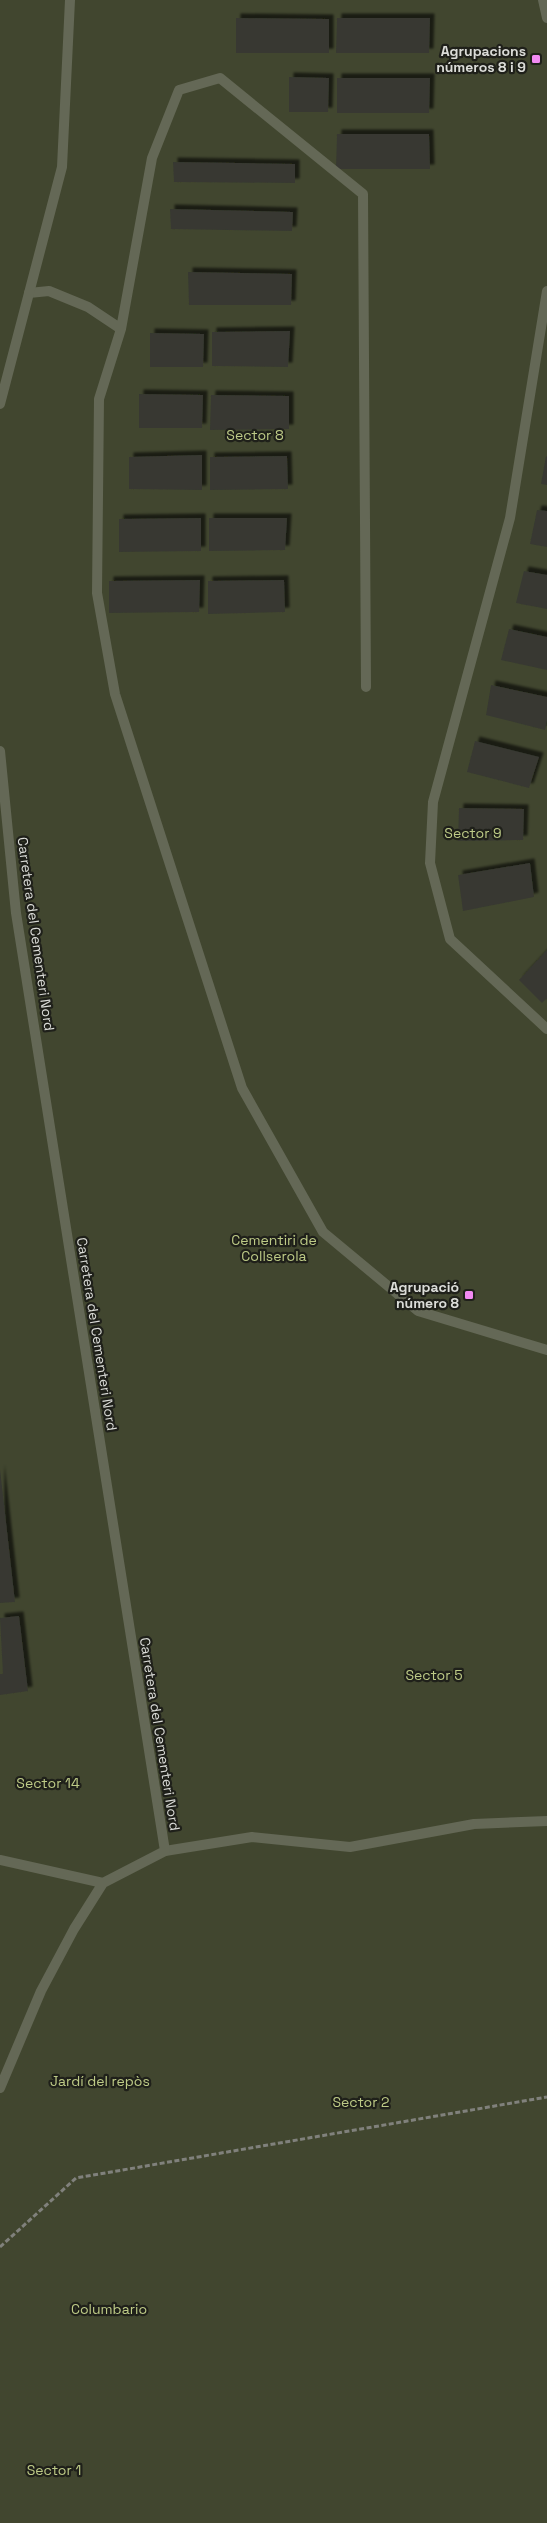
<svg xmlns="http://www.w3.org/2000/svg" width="547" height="2523" font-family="'Space Grotesk',sans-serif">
  <defs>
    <filter id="shadow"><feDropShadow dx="4.5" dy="-4.5" stdDeviation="1" flood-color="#0009"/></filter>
  </defs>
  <rect width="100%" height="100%" fill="#1f201a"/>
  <path fill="#41462f" d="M0,0H547V2523H0Z"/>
  <path fill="#373931" filter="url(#shadow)" d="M236,18L329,19V53H236Z
    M337,18H430L429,53H336Z
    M289,77L329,78L328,112H289Z
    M337,78H430L429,113H337Z
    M337,134H429L430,169H336Z
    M173,162L295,164V183L174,182Z
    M170,209L293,212L292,231L171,229Z
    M188,272L292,274L291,305H189Z
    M290,331L288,367L212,366V332Z
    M150,333L204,334L203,367H150Z
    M139,394L203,395L202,428H139Z
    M211,395L289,396V429L210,430Z
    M202,455V490L129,489V457Z
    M287,456L288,489L210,490V457Z
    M546,456L547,457V485L541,484Z
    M537,510L547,511V547L530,544Z
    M201,518V551L119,552V519Z
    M209,518H287L285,550L209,551Z
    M524,571L547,575V609L516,603Z
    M200,580L199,612L109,613V581Z
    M284,580L285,612L208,614V581Z
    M509,629L547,637V670L501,660Z
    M491,685L547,697V721L545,730L486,715Z
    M475,741L539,757L529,788L467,772Z
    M459,808L524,809L523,840L458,841Z
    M530,863L534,897L463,911L458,875Z
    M547,950V998L542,1003L519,980Z
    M0,1469L15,1602L0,1603Z
    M19,1616L28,1691L0,1695V1674H3L0,1618Z"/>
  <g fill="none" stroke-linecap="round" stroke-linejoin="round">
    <path stroke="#80817c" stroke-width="3" stroke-dasharray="5 2.5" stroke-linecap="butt" d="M0,2247L76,2178L547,2097"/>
    <path stroke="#646856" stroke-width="10" d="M543,0L547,18
      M547,291L510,518L433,802L430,863L450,939L547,1029
      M29,293L49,291L88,307L121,329L99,399L97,593L115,694L242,1088L323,1232L418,1311L547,1350
      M121,329L152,158L179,90L220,78L363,194L366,687
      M165,1851L252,1837L350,1847L474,1824L547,1821"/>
    <path stroke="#646856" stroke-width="10" d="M0,404L62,167L70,0
      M0,751L16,913L165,1851L103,1883L74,1929L41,1991L0,2088
      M0,1860L103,1883"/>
  </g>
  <g fill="#f28af2" stroke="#1f201a" stroke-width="2">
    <rect x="531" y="54" width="10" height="10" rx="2.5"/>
    <rect x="464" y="1290" width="10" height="10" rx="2.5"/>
  </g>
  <g text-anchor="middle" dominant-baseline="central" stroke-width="4.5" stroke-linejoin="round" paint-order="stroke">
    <g font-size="14" font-weight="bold" fill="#dbdcd8" stroke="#1f201a" text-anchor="end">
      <text x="526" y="51">Agrupacions<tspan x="526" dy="16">números 8 i 9</tspan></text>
      <text x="459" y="1287">Agrupació<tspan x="459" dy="16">número 8</tspan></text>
    </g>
    <g font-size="14" fill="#becb87" stroke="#1f201a">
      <text x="255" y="435">Sector 8</text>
      <text x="473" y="833">Sector 9</text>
      <text x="274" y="1240">Cementiri de<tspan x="274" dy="16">Collserola</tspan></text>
      <text x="434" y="1675">Sector 5</text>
      <text x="48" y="1783">Sector 14</text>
      <text x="100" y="2081">Jardí del repòs</text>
      <text x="361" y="2102">Sector 2</text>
      <text x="109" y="2309">Columbario</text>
      <text x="54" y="2470">Sector 1</text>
    </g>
    <g font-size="14" fill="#dbdcd8" stroke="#1f201a">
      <text transform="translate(36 934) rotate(82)">Carretera del Cementeri Nord</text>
      <text transform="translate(97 1334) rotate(81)">Carretera del Cementeri Nord</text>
      <text transform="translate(160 1734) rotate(81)">Carretera del Cementeri Nord</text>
    </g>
  </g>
</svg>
